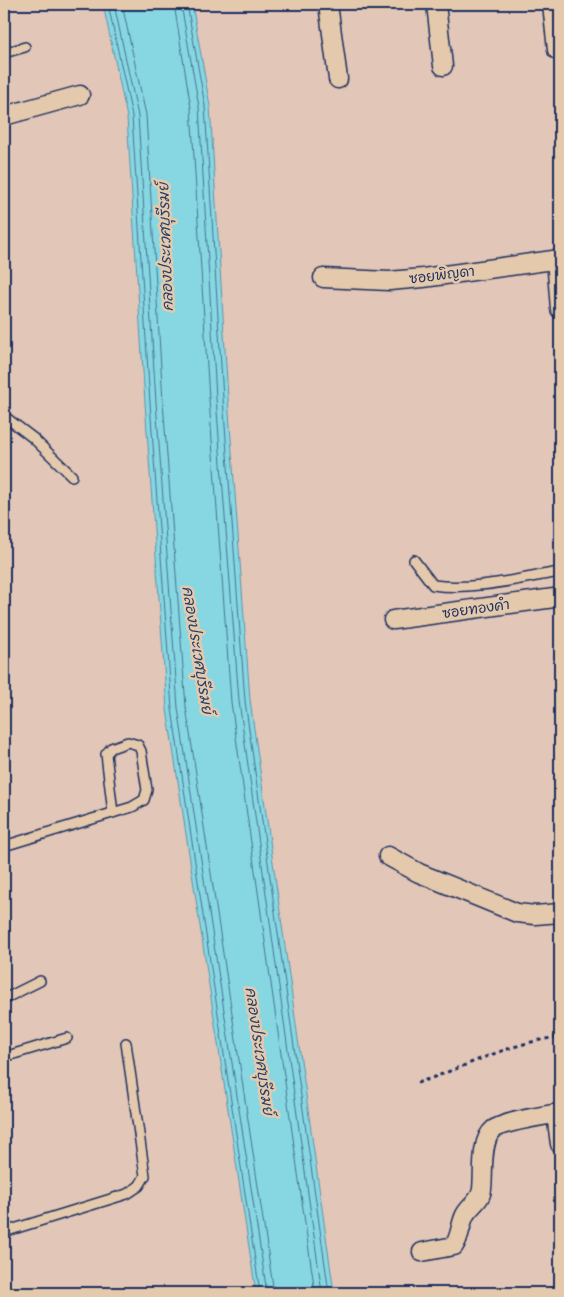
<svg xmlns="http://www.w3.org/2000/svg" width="564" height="1297" font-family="'Balsamiq Sans','Playpen Sans Thai',sans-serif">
  <rect width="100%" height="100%" fill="#e2c6b8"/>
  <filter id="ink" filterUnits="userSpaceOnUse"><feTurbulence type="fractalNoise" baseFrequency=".02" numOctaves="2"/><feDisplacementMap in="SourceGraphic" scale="10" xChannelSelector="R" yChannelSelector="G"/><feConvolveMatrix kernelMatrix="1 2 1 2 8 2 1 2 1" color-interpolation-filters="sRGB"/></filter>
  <g filter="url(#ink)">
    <path fill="#87d7e2" stroke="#5c94ad" d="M103,4H192L210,106L228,398L250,700L334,1293H256L167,709L145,403L127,117Z"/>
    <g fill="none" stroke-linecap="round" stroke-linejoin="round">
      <path stroke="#467293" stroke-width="1" d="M108,4L132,116L150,403L172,709L260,1293
        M114,4L138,116L156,402L178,708L267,1293
        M122,4L146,115L163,402L186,707L274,1293
        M174,4L191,108L209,399L231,702L315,1293
        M181,4L199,107L216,398L239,701L322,1293
        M187,4L205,106L223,398L245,701L329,1293"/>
      <defs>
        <path id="service" d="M4,53L25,47
          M4,416L33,438L72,476
          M414,560L433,585C471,591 522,578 560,572
          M4,846L132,807L144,800L147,790L141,751L138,745L128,742L111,748L106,754L113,813
          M4,999L40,981
          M4,1057L67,1038
          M4,1232L127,1194L139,1186L145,1176L126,1043"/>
        <path id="minor" d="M328,4L338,79
          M436,4L443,66
          M552,4L557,50
          M4,116L80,95
          M556,259L560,309
          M323,278L389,281L423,278L560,259
          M393,620L554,598H560
          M388,856L419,873L517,913L535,915L560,913
          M556,1114L560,1144
          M422,1252L454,1246C460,1237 460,1227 464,1217C468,1206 481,1202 482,1189C484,1173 480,1141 493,1130C502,1122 547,1115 560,1113"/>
      </defs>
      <use href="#service" stroke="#1b2f5e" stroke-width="12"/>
      <use href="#minor" stroke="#1b2f5e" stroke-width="21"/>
      <path stroke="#1b2f5e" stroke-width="3" stroke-dasharray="4 4" stroke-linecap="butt" d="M417,1083C464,1068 510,1042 560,1037"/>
      <use href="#service" stroke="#e5c9ac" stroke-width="9"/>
      <use href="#minor" stroke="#e5c9ac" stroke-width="18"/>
    </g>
  </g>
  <g text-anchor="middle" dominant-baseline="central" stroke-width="5" stroke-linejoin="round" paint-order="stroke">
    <g font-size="14" fill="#1b2f5e" stroke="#e5c9ac">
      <text transform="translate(442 275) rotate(-7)">ซอยพิญดา</text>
      <text transform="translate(476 609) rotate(-8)">ซอยทองคำ</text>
    </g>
    <g font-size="15" font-style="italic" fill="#26406b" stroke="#e5c9ac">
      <text transform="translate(166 247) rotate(-92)">คลองประเวศบุรีรมย์</text>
      <text transform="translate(197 650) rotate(81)">คลองประเวศบุรีรมย์</text>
      <text transform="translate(259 1051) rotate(82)">คลองประเวศบุรีรมย์</text>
    </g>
  </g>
  <rect width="564" height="1297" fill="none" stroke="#e5c9ac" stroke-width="20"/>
  <rect x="10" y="10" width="544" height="1277" fill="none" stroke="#1b2f5e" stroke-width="2" filter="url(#ink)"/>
</svg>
